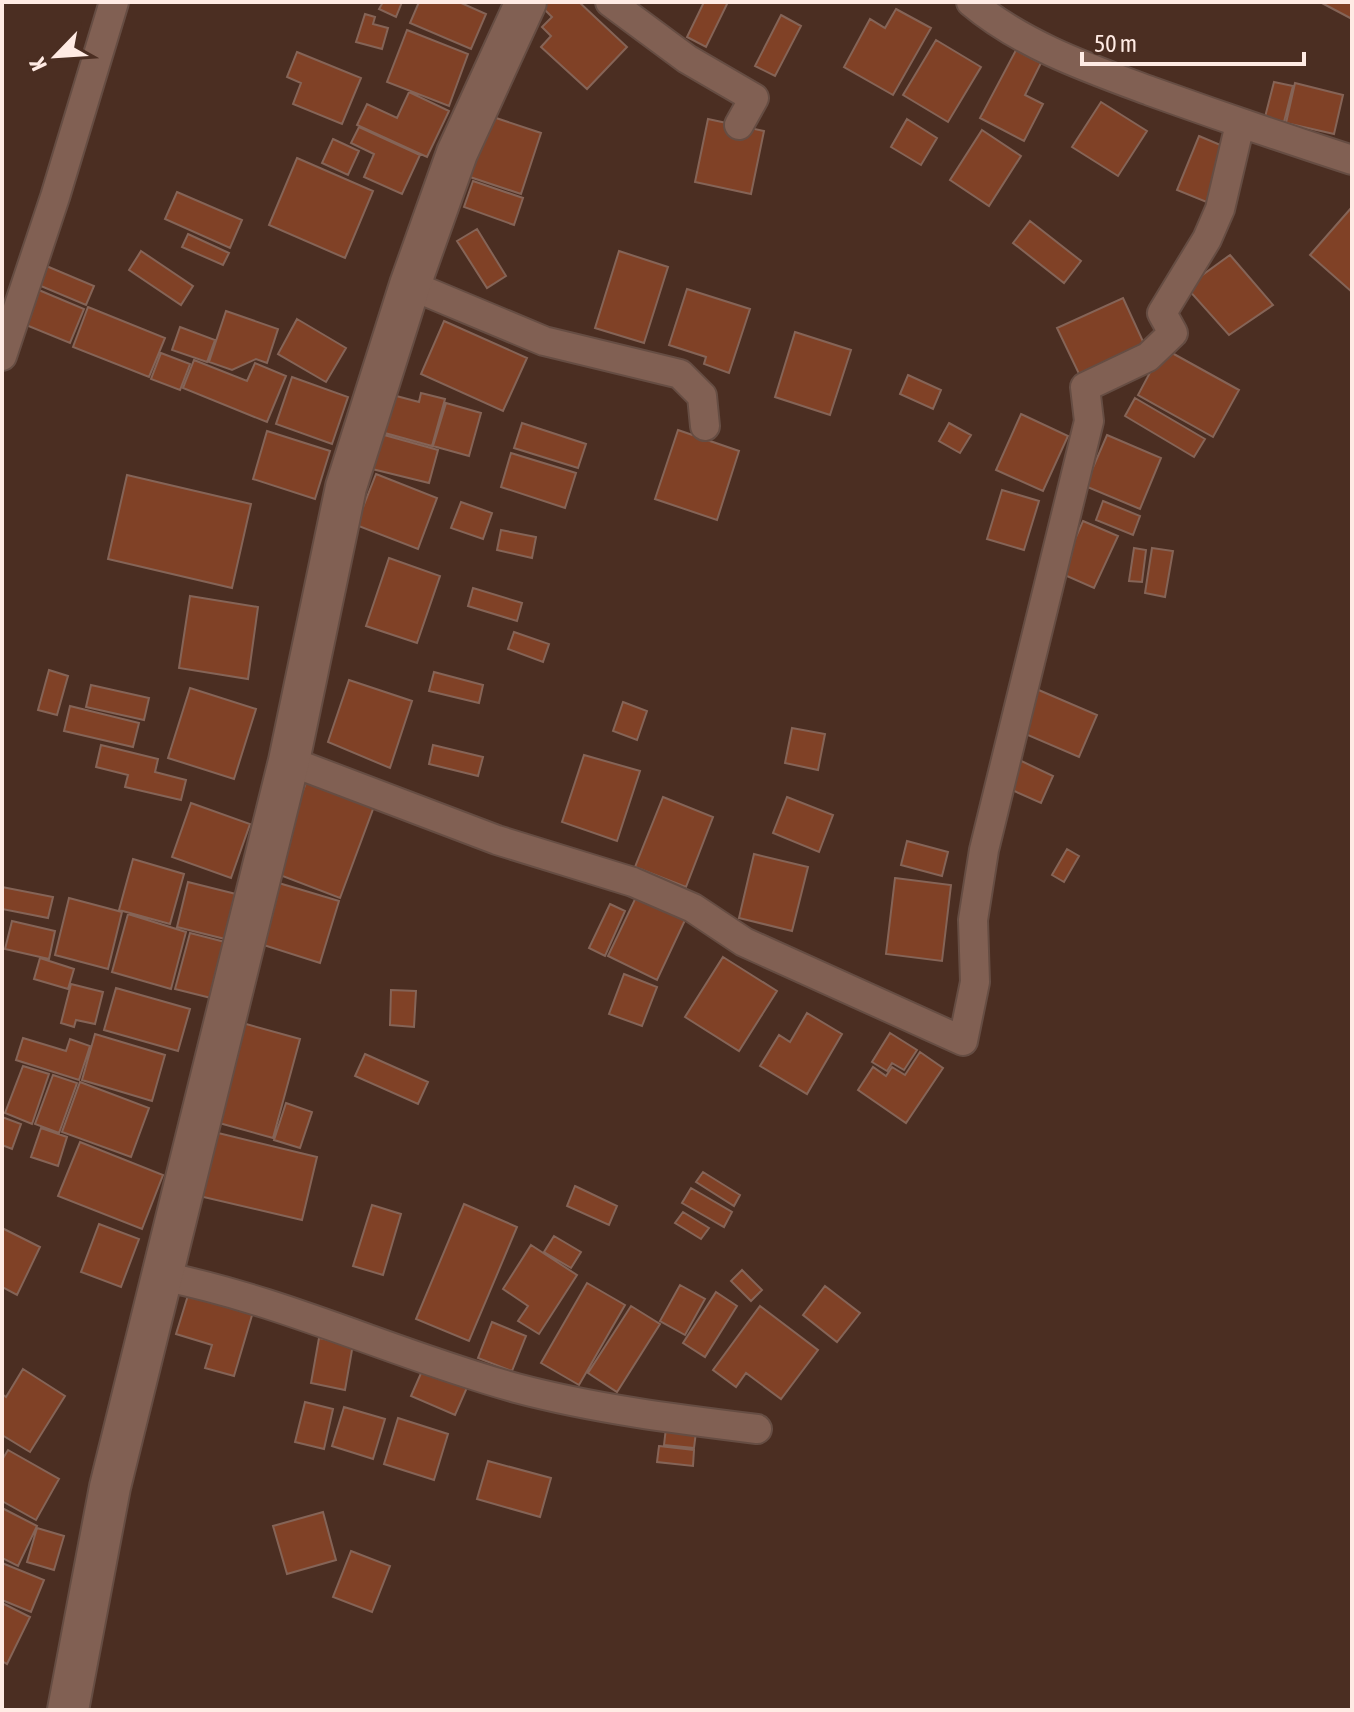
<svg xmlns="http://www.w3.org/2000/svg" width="1354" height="1712" font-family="'Asap Condensed',sans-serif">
  <rect width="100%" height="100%" fill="#4b2e22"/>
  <path fill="#804126" stroke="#856457" stroke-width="2" d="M383,2H402L396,17L379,9Z
    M419,2H459L486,14L471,49L410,23Z
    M544,2H579L627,47L587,89L541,47L551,36L542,27L552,17L541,6Z
    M704,2H728L706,47L687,37Z
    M1320,2H1352V19Z
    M896,9L931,28L893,95L844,67L870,19L885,28Z
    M365,14L375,17L373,24L388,28L382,49L356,42Z
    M781,15L801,26L775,76L755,66Z
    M407,30L468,54L449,106L387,82Z
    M936,40L981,67L948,122L903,95Z
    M1016,50L1041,63L1025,95L1043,104L1024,141L980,118Z
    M297,52L361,78L342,124L293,104L301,83L287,77Z
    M1274,82L1293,86L1284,122L1265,117Z
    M1295,83L1343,95L1334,134L1286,123Z
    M409,92L449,111L427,157L357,125L367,104L397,118Z
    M1101,102L1147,131L1118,176L1072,147Z
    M484,114L541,133L521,194L464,175Z
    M708,119L764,131L751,194L695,182Z
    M907,119L937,138L921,165L891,147Z
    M359,127L420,155L402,194L364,177L374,154L351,143Z
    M982,130L1021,156L989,206L950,180Z
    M1199,136L1230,149L1209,203L1177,190Z
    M333,139L359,151L348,175L322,163Z
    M297,158L373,191L345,258L269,225Z
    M473,181L523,198L514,225L464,207Z
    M177,192L242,220L230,248L165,219Z
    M1352,207V292L1310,255Z
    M1030,221L1081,261L1064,283L1013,243Z
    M477,229L506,276L487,288L457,241Z
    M188,234L229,253L223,265L182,247Z
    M141,251L193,286L181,305L129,270Z
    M619,251L668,267L644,343L595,328Z
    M1230,255L1273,305L1229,335L1186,287Z
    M44,265L94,286L86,305L36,284Z
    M34,288L84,309L70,343L21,323Z
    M687,289L750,309L729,373L704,364L706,357L669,345Z
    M1123,298L1146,348L1081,378L1057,328Z
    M88,307L165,338L149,377L73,347Z
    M226,311L278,329L267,363L256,359L232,370L209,362Z
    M297,319L346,348L326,382L278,354Z
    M444,321L527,358L503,411L421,374Z
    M180,327L215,340L207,362L172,350Z
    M795,332L851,350L830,415L775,397Z
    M1163,348L1239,390L1213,437L1138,395Z
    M161,353L190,364L180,390L151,379Z
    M194,360L247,381L255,363L286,376L267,422L183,388Z
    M908,375L941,390L933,409L900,394Z
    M292,377L348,397L332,444L276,424Z
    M385,393L419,402L421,393L445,399L432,446L374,430Z
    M1135,398L1205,439L1194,457L1125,416Z
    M446,403L481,413L469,456L433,446Z
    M1021,414L1068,436L1043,491L996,470Z
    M522,423L586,444L578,468L514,448Z
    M949,423L971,435L960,453L939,441Z
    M678,430L739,451L717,520L655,499Z
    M267,431L330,451L315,499L253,479Z
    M377,433L438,450L429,483L368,468Z
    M1107,435L1161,458L1140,509L1085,486Z
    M511,453L576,473L565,508L501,487Z
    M376,474L437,498L418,549L356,525Z
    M127,475L251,504L232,588L108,559Z
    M1002,490L1039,501L1024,550L987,539Z
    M1103,501L1140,516L1133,535L1096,520Z
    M461,502L492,513L483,539L451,528Z
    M1083,521L1118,536L1094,588L1060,573Z
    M501,530L536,537L532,558L497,550Z
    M1134,548L1146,550L1142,582L1129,581Z
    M1152,548L1173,551L1165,597L1145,593Z
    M389,558L440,576L417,643L366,626Z
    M473,588L522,603L517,621L468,606Z
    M190,596L258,607L248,679L179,668Z
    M514,632L549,644L543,662L508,649Z
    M49,670L68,676L57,715L38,710Z
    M434,672L483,685L479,703L429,691Z
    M349,680L412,701L390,768L328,742Z
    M91,685L149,698L144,720L86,707Z
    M190,688L256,709L234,779L168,758Z
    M1034,688L1097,715L1079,757L1016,730Z
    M623,702L647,711L637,740L613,731Z
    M70,706L139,723L133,747L64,731Z
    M792,728L825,734L818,770L785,763Z
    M101,745L158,759L155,772L186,780L181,800L125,787L128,775L96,767Z
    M433,745L483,757L478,776L429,764Z
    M584,755L640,771L617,841L562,822Z
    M1015,758L1053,776L1041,803L1003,786Z
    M309,775L376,801L340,898L272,872Z
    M663,797L713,817L686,887L635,867Z
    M787,797L833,815L819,852L773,833Z
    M191,803L250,824L231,878L172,857Z
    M907,841L948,852L942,876L901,865Z
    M1067,849L1079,856L1064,882L1052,875Z
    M754,854L808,867L792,931L739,918Z
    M133,859L184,874L170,924L119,910Z
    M895,878L951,885L942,961L886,954Z
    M272,881L339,901L320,963L254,942Z
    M188,882L236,894L225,939L177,927Z
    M2,887L53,897L48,918L2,909Z
    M637,895L686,918L657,980L608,956Z
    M69,898L122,912L108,969L55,955Z
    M610,904L625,911L605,956L589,948Z
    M128,914L186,932L171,989L112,972Z
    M12,921L55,931L49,959L5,949Z
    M190,933L225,942L211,998L175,989Z
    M723,957L777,991L739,1051L685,1017Z
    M40,958L74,969L68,989L34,979Z
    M624,974L657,987L642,1026L609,1014Z
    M71,984L103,992L95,1024L76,1020L74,1027L61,1023Z
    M116,988L190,1009L178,1051L104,1030Z
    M391,990L416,991L414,1027L390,1025Z
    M807,1013L842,1034L807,1094L760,1066L779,1035L790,1042Z
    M239,1022L300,1039L273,1138L212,1121Z
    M890,1033L917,1050L904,1070L892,1063L887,1071L872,1062Z
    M95,1034L165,1055L152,1101L82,1080Z
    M23,1038L66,1051L70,1039L90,1046L79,1080L16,1060Z
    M920,1052L943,1068L906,1123L858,1090L873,1067L886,1076L892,1067L905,1075Z
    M365,1054L428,1082L418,1104L355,1076Z
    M23,1066L49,1074L32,1124L5,1113Z
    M53,1075L77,1083L59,1133L35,1124Z
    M80,1082L149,1108L131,1157L62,1132Z
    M286,1103L312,1112L300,1148L274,1140Z
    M2,1117L21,1124L12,1149L2,1145Z
    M41,1128L67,1137L58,1166L31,1157Z
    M210,1131L317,1157L302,1220L195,1195Z
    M80,1142L163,1175L142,1229L58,1196Z
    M703,1172L740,1195L734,1206L696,1182Z
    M575,1186L617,1206L609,1225L567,1206Z
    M691,1188L732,1212L724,1227L682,1203Z
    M464,1204L517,1227L469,1341L416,1319Z
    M372,1205L401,1214L383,1275L353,1266Z
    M683,1212L709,1228L701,1239L675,1223Z
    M99,1224L139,1239L121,1287L81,1272Z
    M2,1228L40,1247L17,1295L2,1287Z
    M554,1236L581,1252L571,1268L544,1252Z
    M531,1245L577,1275L539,1334L518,1321L528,1306L503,1289Z
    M742,1270L762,1290L751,1301L731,1281Z
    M587,1283L625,1305L579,1385L541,1363Z
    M680,1285L705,1299L685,1335L660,1321Z
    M825,1286L860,1313L837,1342L803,1315Z
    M189,1292L253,1312L234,1376L205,1368L212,1345L176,1334Z
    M716,1292L737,1306L705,1357L683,1343Z
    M631,1306L660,1324L617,1392L588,1373Z
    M760,1306L818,1350L781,1399L746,1373L736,1387L713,1370Z
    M492,1322L526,1336L512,1371L478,1358Z
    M319,1338L353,1344L345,1390L311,1383Z
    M425,1364L469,1383L455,1415L411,1396Z
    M23,1369L65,1396L30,1452L2,1435V1394L6,1397Z
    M305,1402L333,1409L324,1449L295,1442Z
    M344,1407L385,1419L373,1459L332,1446Z
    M398,1418L448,1434L434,1480L384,1464Z
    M666,1428L696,1432L694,1448L664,1445Z
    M659,1446L694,1450L693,1466L657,1462Z
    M8,1450L59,1479L36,1520L2,1501V1460Z
    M488,1461L551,1478L540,1517L477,1499Z
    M2,1508L37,1526L18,1566L2,1558Z
    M323,1512L336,1560L287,1574L273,1526Z
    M37,1528L64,1536L54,1570L27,1562Z
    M351,1551L390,1566L372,1612L333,1597Z
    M2,1563L44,1580L31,1612L2,1600Z
    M2,1603L30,1617L7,1664L2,1661Z"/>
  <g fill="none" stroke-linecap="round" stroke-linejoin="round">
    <defs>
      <path id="street" d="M610,2L687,59L754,98L739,125
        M971,2C1022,45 1088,68 1150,91C1217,115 1284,138 1352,160
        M410,285L544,341L680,374L702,396L705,426
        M2,356L55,197L114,2
        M289,761L497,840L633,882L693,908L744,942L963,1041L975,982L973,920L984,850L1089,421L1085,387L1148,357L1173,333L1162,313L1207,239L1220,209L1240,124
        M161,1276C283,1300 396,1355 516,1388C595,1409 676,1419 757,1429"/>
      <path id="secondary" d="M68,1710L110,1487L289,761L346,487L410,285L457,153L526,2"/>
    </defs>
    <use href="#street" stroke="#664d43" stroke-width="32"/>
    <use href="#secondary" stroke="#664d43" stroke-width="44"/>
    <use href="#street" stroke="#816053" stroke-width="28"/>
    <use href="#secondary" stroke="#816053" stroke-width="40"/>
  </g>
  <rect width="1354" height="1712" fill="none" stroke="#ffebe4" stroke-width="8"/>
  <g transform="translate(56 56) rotate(245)" stroke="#4b2e22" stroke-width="6" paint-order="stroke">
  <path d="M0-6L14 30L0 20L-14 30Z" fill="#ffebe4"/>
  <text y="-12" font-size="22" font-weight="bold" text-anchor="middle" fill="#ffebe4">K</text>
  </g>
  <path d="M1082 52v12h222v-12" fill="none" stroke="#ffebe4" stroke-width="4"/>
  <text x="1094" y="52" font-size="24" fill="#ffebe4" stroke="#4b2e22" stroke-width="6" paint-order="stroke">50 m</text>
</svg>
